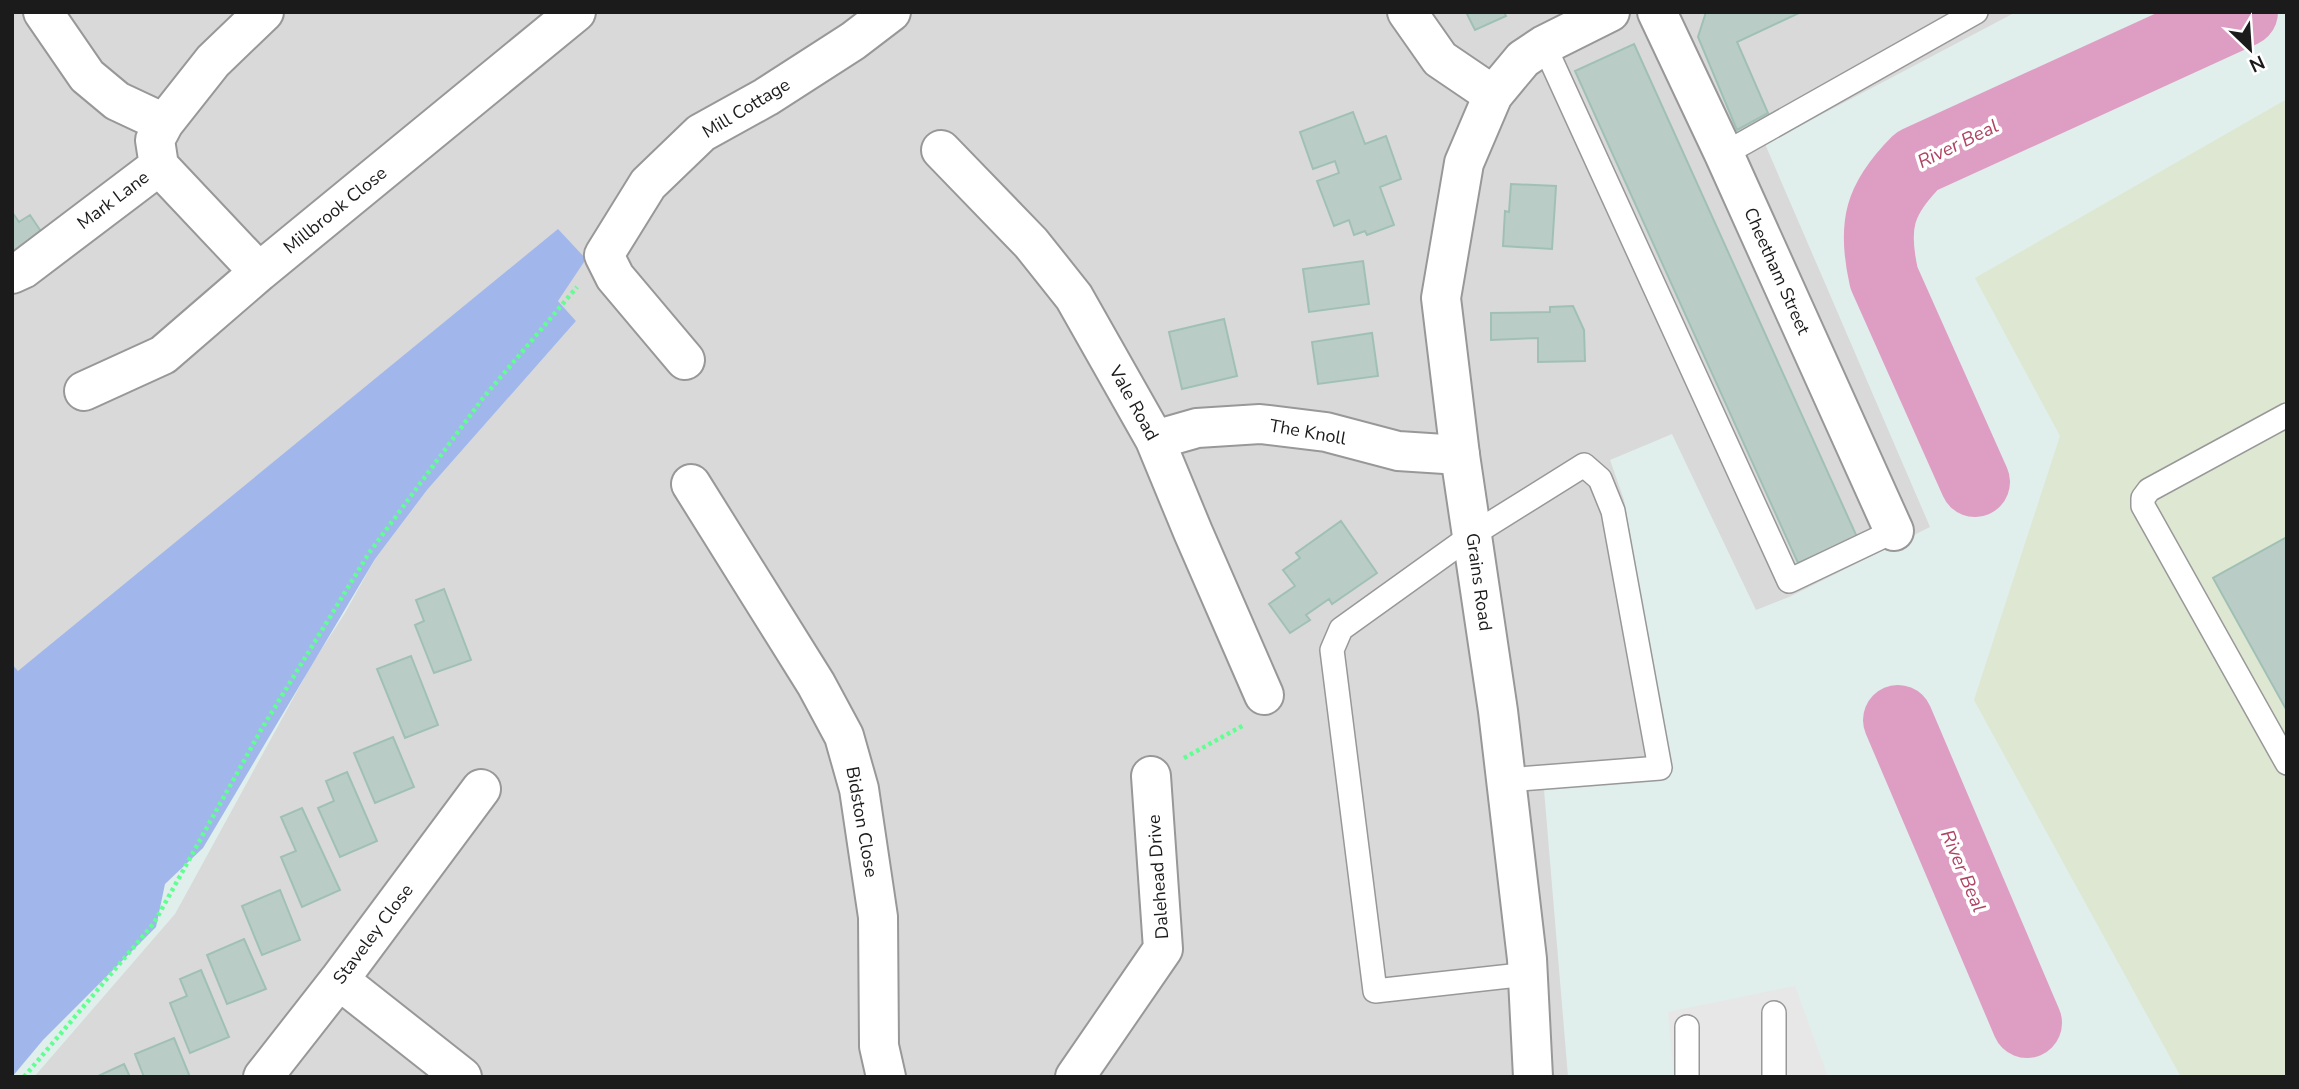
<svg xmlns="http://www.w3.org/2000/svg" width="2299" height="1089" font-family="'Nunito Sans',sans-serif">
  <rect width="100%" height="100%" fill="#e0eeec"/>
  <path fill="#d8d9d8" d="M12,12H2016L1765,144L1930,527L1789,597L1756,610L1672,434L1610,460L1624,500L1672,773L1544,790L1568,1077H34L175,914L312,664L345,613L375,559L427,490L576,321L558,301L18,671L12,664Z"/>
  <path fill="#dee7d1" d="M2287,99V1077H2181L1974,700L2060,436L1975,278Z"/>
  <path fill="#a1b7ec" d="M558,229L586,259L558,301L576,321L427,490L375,559L203,848L165,884L156,927L43,1040L12,1077V664L18,671Z"/>
  <path fill="#e7e7e7" d="M1795,986L1828,1077H1674L1668,1012Z"/>
  <g fill="none" stroke-linecap="round" stroke-linejoin="round">
    <path stroke="#de9dc2" stroke-width="70" d="M1975,482L1884,278C1872,225 1879,199 1917,161L2243,12
      M1898,720L2027,1023"/>
  </g>
  <path fill="#b9cdc6" stroke="#a1c0b5" stroke-width="2" d="M1466,12H1504L1506,16L1475,30Z
    M1706,12H1801L1737,42L1768,113L1737,130L1698,37Z
    M1634,44L1857,537L1798,563L1575,71Z
    M1353,112L1365,144L1386,136L1401,179L1380,187L1394,225L1367,235L1365,231L1354,235L1349,220L1334,226L1317,181L1339,173L1335,161L1313,169L1300,132Z
    M1511,184L1556,186L1552,249L1503,246L1505,211L1509,212Z
    M12,212L19,222L30,215L42,233L12,254Z
    M1363,261L1369,304L1309,312L1303,269Z
    M1573,306L1584,330L1585,361L1538,362V338L1491,340V313L1550,312V307Z
    M1224,319L1237,376L1182,389L1169,332Z
    M1372,333L1378,376L1318,384L1312,342Z
    M1341,521L1377,573L1332,604L1329,599L1306,615L1310,620L1290,633L1269,604L1295,586L1283,570L1300,558L1296,553Z
    M2287,537V711L2213,578Z
    M444,589L471,660L434,673L415,625L424,621L416,600Z
    M411,656L438,725L405,738L377,669Z
    M393,737L414,787L375,803L354,753Z
    M347,772L377,841L340,857L318,808L334,801L326,781Z
    M302,808L340,890L302,907L281,857L296,851L281,817Z
    M280,890L300,940L262,955L242,906Z
    M244,939L266,989L227,1004L207,955Z
    M201,970L229,1037L190,1053L170,1003L187,996L180,979Z
    M174,1038L190,1077H144L135,1054Z
    M124,1064L130,1077H96Z"/>
  <g fill="none" stroke-linecap="round" stroke-linejoin="round">
    <defs>
      <path id="service" d="M1544,45L1789,581L1894,531
        M1724,154L1976,12
        M2287,415L2149,490L2143,498V506L2287,763
        M1506,780L1660,768L1613,511L1600,479L1584,465L1472,535L1341,629L1332,650L1375,991L1528,974
        M1774,1013V1077
        M1687,1027V1077"/>
      <path id="minor" d="M43,12L87,76L117,101L164,123
        M1407,12L1440,59L1493,95
        M1657,12L1724,154L1894,531
        M941,150L1031,243L1074,297L1155,440L1193,532L1264,695
        M159,166L259,272
        M12,274L23,269L159,166L155,140L164,123L213,61L264,12
        M685,360L615,277L604,255L648,184L701,133L766,97L853,41L891,12
        M84,391L163,355L259,272L576,12
        M1155,440L1197,428L1260,424L1326,432L1398,451L1460,455
        M691,484L816,684L844,736L859,789L878,917L879,1046L886,1077
        M339,980L462,1077
        M263,1077L339,980L481,789
        M1075,1077L1163,949L1151,776"/>
      <path id="tertiary" d="M1533,1077L1527,959L1498,711L1460,455L1441,298L1464,163L1493,95L1523,59L1544,45L1610,12"/>
    </defs>
    <use href="#service" stroke="#989898" stroke-width="26"/>
    <use href="#minor" stroke="#989898" stroke-width="42"/>
    <use href="#tertiary" stroke="#989898" stroke-width="42"/>
    <path stroke="#5fff91" stroke-width="4.5" stroke-dasharray="3.5 3.5" stroke-linecap="butt" d="M1184,758L1244,725
      M24,1077L154,923L261,730L369,553L483,398L577,287"/>
    <use href="#service" stroke="#fff" stroke-width="23"/>
    <use href="#minor" stroke="#fff" stroke-width="38"/>
    <use href="#tertiary" stroke="#fff" stroke-width="38"/>
  </g>
  <g text-anchor="middle" dominant-baseline="central" stroke-width="7" stroke-linejoin="round" paint-order="stroke">
    <g font-size="18" fill="#1b1b1b" stroke="#fff">
      <text transform="translate(746 108) rotate(-31)">Mill Cottage</text>
      <text transform="translate(113 200) rotate(-37)">Mark Lane</text>
      <text transform="translate(335 210) rotate(-39)">Millbrook Close</text>
      <text transform="translate(1777 271) rotate(66)">Cheetham Street</text>
      <text transform="translate(1134 403) rotate(61)">Vale Road</text>
      <text transform="translate(1308 432) rotate(10)">The Knoll</text>
      <text transform="translate(1479 582) rotate(82)">Grains Road</text>
      <text transform="translate(862 822) rotate(80)">Bidston Close</text>
      <text transform="translate(1158 877) rotate(-94)">Dalehead Drive</text>
      <text transform="translate(373 934) rotate(-53)">Staveley Close</text>
    </g>
    <g font-size="19" font-style="italic" fill="#af4363" stroke="#fff">
      <text transform="translate(1958 144) rotate(-26)">River Beal</text>
      <text transform="translate(1963 871) rotate(67)">River Beal</text>
    </g>
  </g>
  <rect width="2299" height="1089" fill="none" stroke="#1b1b1b" stroke-width="28"/>
  <g transform="translate(2250 49) rotate(155)" stroke="#ffffff" stroke-width="5" paint-order="stroke">
  <path d="M0-5L12 26L0 18L-12 26Z" fill="#1b1b1b"/>
  <text y="-10" font-size="19" font-weight="bold" text-anchor="middle" fill="#1b1b1b">N</text>
  </g>
</svg>
